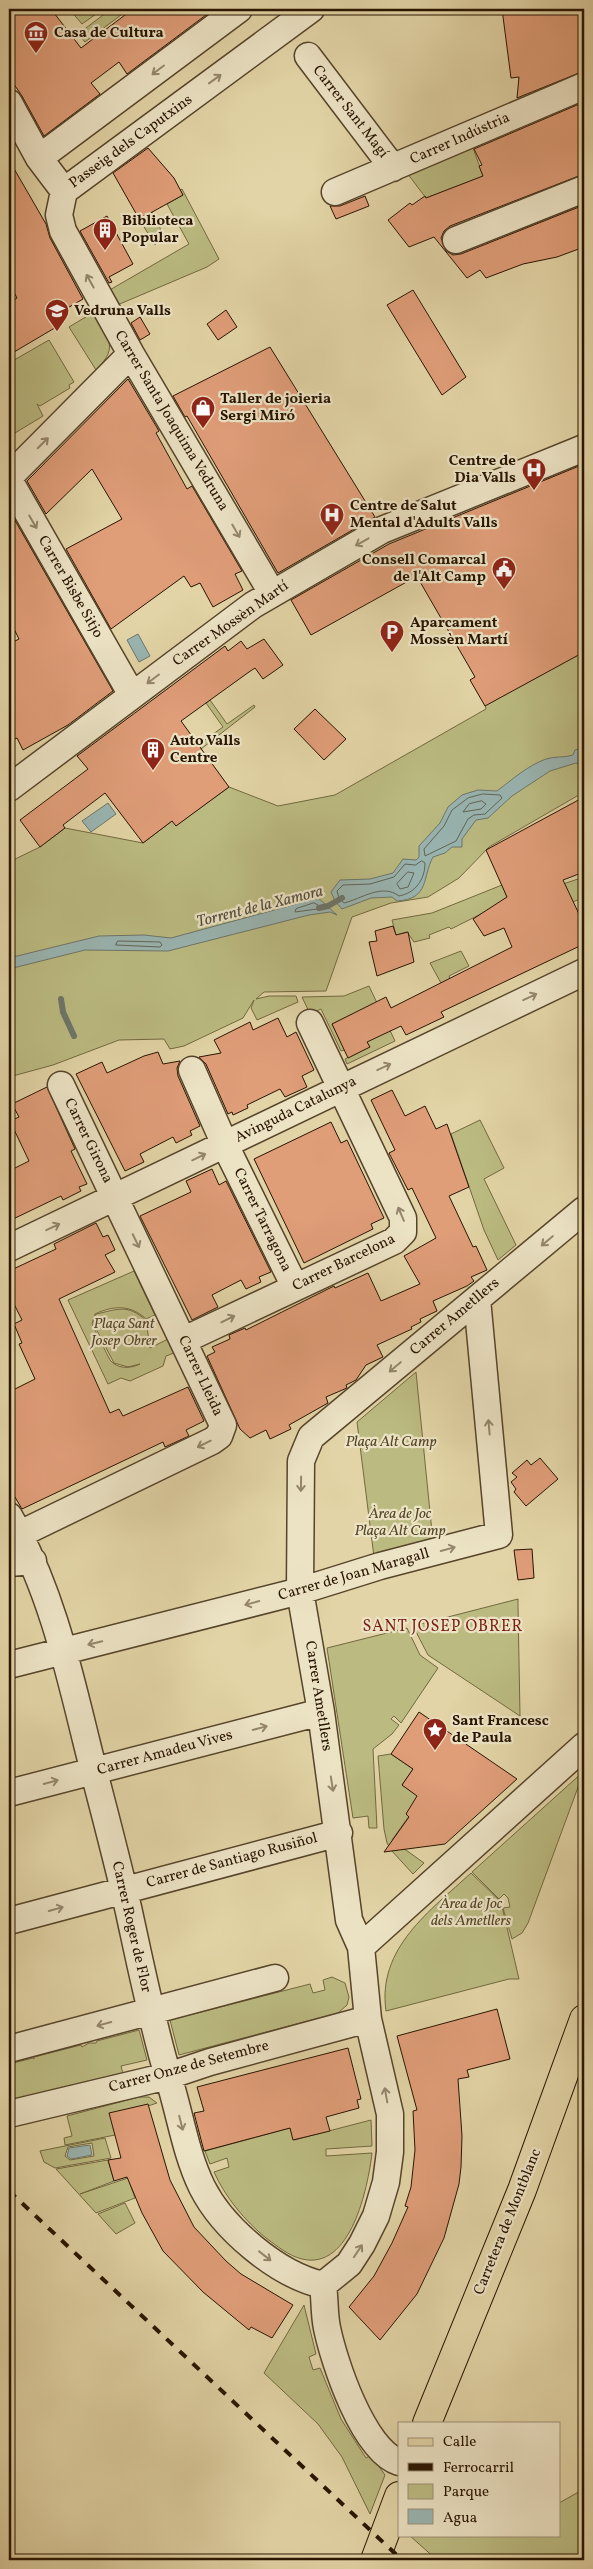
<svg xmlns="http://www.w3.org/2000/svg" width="593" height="2569" font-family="Vollkorn,serif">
  <rect width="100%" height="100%" fill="#e2d4a6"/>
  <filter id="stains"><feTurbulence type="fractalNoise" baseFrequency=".004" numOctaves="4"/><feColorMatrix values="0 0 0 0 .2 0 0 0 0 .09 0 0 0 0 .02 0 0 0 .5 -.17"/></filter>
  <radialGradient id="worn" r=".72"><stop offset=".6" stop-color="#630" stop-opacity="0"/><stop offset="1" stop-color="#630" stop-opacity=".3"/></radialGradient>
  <path fill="#bbbb81" stroke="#726840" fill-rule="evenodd" d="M69,9H103L82,24Z
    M111,9H129L85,42L78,34Z
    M472,145L483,176L426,198L407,173Z
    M182,189L219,259L207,267L115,306L108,291L189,244L167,204L183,195L180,190Z
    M152,212C159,224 166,233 155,245L138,217Z
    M94,312C106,339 121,345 96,370L69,327Z
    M49,340L74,382L69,385L70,388L40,406L37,404L43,416L10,436L9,363Z
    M584,652V792L489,847L459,878L428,897L391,903L352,917L326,991L264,992L256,999L269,996H296L298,1002L257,1020L251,1008L254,1000L243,1018L184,1046L170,1049L164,1039L119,1040L53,1065L9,1077V862L40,847L65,828L143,843L172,821L176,825L229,787L278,806L335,795L486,709L485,705Z
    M210,700L227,724L254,705L255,707L201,749L198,745L223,727L206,703Z
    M584,877V897L573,902L563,884Z
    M502,885L510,904L481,914L451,929L449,927L429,935L430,938L414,942L407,932L396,935L392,920L432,913Z
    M461,951L469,966L449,976L450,979L441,983L430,963Z
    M369,986L395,1041L347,1064L345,1059L369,1047L353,1014L332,1024L345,1050L341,1051L321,1009L310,1014L302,997L344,996Z
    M480,1120L504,1168L484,1179L516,1245L498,1260L484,1230L451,1134Z
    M134,1271L155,1315L146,1319C131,1305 114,1305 95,1314L92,1324L110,1360C117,1369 130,1369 140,1364L128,1367L114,1363L93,1323L96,1314C119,1309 127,1304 146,1320L150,1348L168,1339L174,1353L166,1356L163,1366L130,1381L121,1378L108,1384L68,1300Z
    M416,1372L433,1542L374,1557L357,1422Z
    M518,1599V1606L520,1716L428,1655L413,1626Z
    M407,1628L420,1655L438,1668L401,1723L394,1716L391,1719L399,1725L392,1734L373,1749L377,1828H369L368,1816L353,1818L327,1648Z
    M391,1754L413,1769L402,1785L421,1798L406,1814L409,1816L392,1840L424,1863L413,1874L391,1850L387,1843L384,1829L378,1756Z
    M584,1771L528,1923L522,1933L512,1939L503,1908L510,1907L508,1898L504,1894L499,1899L472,1872Z
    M471,1873L501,1902L519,1979H509L386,2011C377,1948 430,1911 471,1873Z
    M332,1977L345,1983L349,1997L347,2005L338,2013L179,2055L170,2020L310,1984L313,1993L325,1990L323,1980Z
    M139,2030L147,2060L121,2066L123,2074L9,2103V2064L33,2058L34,2059V2057L81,2045L82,2047L89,2043H96L97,2041Z
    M139,2097H149L157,2103L148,2106L115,2135L65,2145L64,2138L72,2136L67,2116Z
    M371,2120L372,2146L326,2149V2156L372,2153C368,2187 351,2271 302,2259C289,2256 277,2246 266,2238C245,2221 225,2197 214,2172L229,2167L227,2158L210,2164L205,2151L290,2128L294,2140Z
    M105,2138L111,2158L55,2168L44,2162L40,2151ZM92,2143L94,2156L70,2160L65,2156L68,2147Z
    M108,2160L114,2181L80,2194L128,2178L135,2198L96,2213L56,2169Z
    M125,2203L135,2223L116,2234L98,2214Z
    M304,2305L316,2354L309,2357L313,2370L320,2368L341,2419L366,2458L371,2455L385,2475L370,2514L342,2457L318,2424L264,2373Z
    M584,2489V2560H437L409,2535H559V2503Z"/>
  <path fill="#99b5b2" stroke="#6c756b" d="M138,634L150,656L139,662L127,640Z
    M584,748V767L576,763L550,771L512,796L488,818L476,820L462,839V847H452L445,853L433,857C422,877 430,899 397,901L392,897L371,898L342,909L335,901L331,892L340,880L370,879L393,873L403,859L416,860L419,857V846L440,823L448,807L462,795L478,790L497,791C513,779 527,766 546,759C555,756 564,758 573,755L575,750Z
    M108,803L116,814L91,832L82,821Z
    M315,895L337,915L330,912L309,915L168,951L85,950L9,969V958L99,936L144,935L171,938L289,906L312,899Z
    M90,2145L92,2155L71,2159L67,2156L69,2148Z"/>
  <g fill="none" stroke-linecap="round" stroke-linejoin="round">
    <path stroke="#606459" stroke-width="1" d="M483,794L500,795L502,798L485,814L474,815L468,819L456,841L425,856L424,849L444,826L452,810L468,798Z
      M482,801L486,804L481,809L463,812L469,804Z
      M422,861L425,863C425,880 415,893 399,896C382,883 361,899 344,903L339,898L337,891L343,885L370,884L394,877L405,864L415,865Z
      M408,872L414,873L408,887L400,889L397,884Z
      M314,903L318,905L317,909L295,912L296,909Z
      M118,941L160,942L162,945L160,947L116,945Z"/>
    <path stroke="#6c756b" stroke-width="6" d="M319,908L328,906L342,898
      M61,999L63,1012L74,1036"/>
  </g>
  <path fill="#df9d78" stroke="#281400" d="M9,9H51L81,48L133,9H214L127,74L119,62L91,83L100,94L44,136L22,96L9,77Z
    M502,9H584V71L517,98L519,77L511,78Z
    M584,102V174L450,226L444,231L441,238L446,251L453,255L461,254L584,205V247L557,257L523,264L486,278L480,270L467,278L434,237L409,247L388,220L410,203L412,205L425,196L426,198L483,176L479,166L482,165L474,149Z
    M148,148L174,178L183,195L145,216L138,217L113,173Z
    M9,160L46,224L50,238L83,299L52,317L58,326L9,355V303L17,298L9,283Z
    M365,196L369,206L336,219L330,206H340Z
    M107,216L133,264L109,277L112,282L109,283L80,231Z
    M413,290L466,377L442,395L387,305Z
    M226,310L237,327L218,340L207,324Z
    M140,317L150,334L140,340L131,323Z
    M270,347L375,517L278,573L187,416L185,417L173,396Z
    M128,379L159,431L156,433L187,489L192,486L242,571L235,574L243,590L213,607L200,583L191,587L184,576L111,629L66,549L122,519L92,469L46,514L27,481Z
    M584,464V652L485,706L470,680L475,677L419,580L413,582L412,579L311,635L291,600L389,544Z
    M9,510L113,691L68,725L23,750L17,738L9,742V644L19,639L9,619Z
    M264,639L283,665L263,679L255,668L249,672L181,721L229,787L176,826L172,821L143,843L105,793L63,825L65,828L40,847L20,820L88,769L77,756L225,646L228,651L241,641L247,649Z
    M315,709L346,739L324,760L294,729Z
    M584,797V872L563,880L579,914L584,911V944L441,1012L444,1017L406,1035L401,1026L367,1042L370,1047L348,1058L332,1024L386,997L391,1008L512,947L504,928L484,936L473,919L507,897L486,850Z
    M393,926L396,935L408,932L414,962L377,976L369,942L377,941L375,931Z
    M278,1018L287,1037L296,1032L314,1070L302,1076L307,1087L285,1097L280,1089L247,1105L248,1108L233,1115L232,1112L228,1114L206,1064L199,1057L221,1053L214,1040L250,1022L253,1030Z
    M158,1052L163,1064L180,1061L177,1068L178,1076L200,1126L190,1131L192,1135L176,1143L173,1137L140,1154L144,1162L125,1171L76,1074L102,1062L107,1073L144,1056Z
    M47,1087L75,1149L71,1151L87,1184L79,1187L81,1191L63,1200L61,1196L9,1221V1171L29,1161L10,1121L19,1117L12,1104Z
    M392,1090L405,1116L425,1106L436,1129L447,1124L469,1187L449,1196L473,1247L476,1246L487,1270L471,1277L474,1281L467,1286L433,1301L437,1311L420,1319L421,1322L411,1327L412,1329L377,1345L383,1357L366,1365L356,1380L346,1385L347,1388L326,1397L328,1403L289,1425L291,1429L270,1439L266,1430L250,1438L240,1429L207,1356L215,1352L212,1347L230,1339L229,1335L245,1328L246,1330L334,1286L335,1288L368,1273L381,1301L420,1284L404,1256L436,1238L412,1188L408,1190L389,1153L395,1150L371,1100Z
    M331,1122L341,1143L347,1140L384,1218L371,1224L373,1229L304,1263L254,1159Z
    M212,1169L219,1185L226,1181L271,1272L259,1277L261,1282L246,1289L241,1280L212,1295L218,1307L192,1320L140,1216L191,1192L186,1181Z
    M96,1223L103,1237L108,1235L115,1250L105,1255L115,1272L59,1299L110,1413L119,1409L123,1416L188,1387L204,1421L186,1430L189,1436L165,1447L163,1442L22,1509L9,1487V1392L35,1379L19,1344L22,1343L14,1324L22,1320L9,1294V1271L56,1249L54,1244Z
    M540,1458L558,1479L526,1506L514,1492L516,1489L511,1482L517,1477L512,1473L527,1460L531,1465Z
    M532,1549L534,1578L518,1580L514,1550Z
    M419,1712L517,1779L445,1844L384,1852L409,1817L406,1814L417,1796L402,1785L413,1769L391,1754Z
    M497,2009L510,2059L467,2070L469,2077L458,2079L462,2136L461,2167L459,2184L444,2238L417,2294L380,2340L349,2307L374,2276L392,2243L408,2207L405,2206L411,2187L415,2150L413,2111L417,2110L397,2036Z
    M348,2048L361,2099L357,2100L359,2108L326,2117L330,2131L293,2140L290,2128L204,2151L194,2113L204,2111L197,2087Z
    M148,2104L170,2180L194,2227L226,2261L241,2274L293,2305L272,2338L251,2327L249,2330L203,2292L163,2251L142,2213L127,2177L114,2181L108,2160L121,2158L109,2113Z"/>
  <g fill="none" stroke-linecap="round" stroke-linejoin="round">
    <defs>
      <path id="minor" d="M308,56L393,168
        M9,103L39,158L64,191
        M39,158L239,9
        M64,191L59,215L63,231L131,354L272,593
        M64,191L311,9
        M335,192L584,86
        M456,240L584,189
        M9,477L131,354
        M9,480L132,695
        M9,788L253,605L382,530L584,448
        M192,1070L225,1145L295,1287
        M9,1248L584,972
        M184,1340L394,1241L403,1232V1218L310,1023
        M9,1516C49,1585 67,1662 86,1740C100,1797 116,1854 129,1912C141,1967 152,2022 168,2076C180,2113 185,2152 202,2187C223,2229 278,2275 323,2285
        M20,1534L212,1441L219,1436L223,1425L61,1085
        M9,1563L33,1561
        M9,1665L300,1591L380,1566L499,1535L477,1299
        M9,1793L321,1712
        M9,1921L339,1833
        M361,1947L584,1746
        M9,2049L275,1978
        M9,2114L168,2076L210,2062L368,2019
        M323,2285L349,2264L362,2244L376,2216L386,2182L390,2152V2114L368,2019L361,1947L349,1920L321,1712L300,1591L301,1461L311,1437L584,1210
        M323,2285C325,2299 324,2314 327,2328C334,2362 363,2450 399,2462"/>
      <path id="major" d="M427,2423L522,2190L584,2019
        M375,2560L399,2496"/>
    </defs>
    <use href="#minor" stroke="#56442a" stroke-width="29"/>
    <use href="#major" stroke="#281400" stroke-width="30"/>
    <use href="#minor" stroke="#ece3c5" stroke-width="26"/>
    <use href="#major" stroke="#e2d4a6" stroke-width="28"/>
    <path stroke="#281400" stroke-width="4" stroke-dasharray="9 9" stroke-linecap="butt" d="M9,2191L402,2560"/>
  </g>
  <defs><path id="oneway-shaft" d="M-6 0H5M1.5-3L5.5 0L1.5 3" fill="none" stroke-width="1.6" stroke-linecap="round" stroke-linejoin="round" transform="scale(1.25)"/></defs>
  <g stroke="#94866c">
    <use href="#oneway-shaft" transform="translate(158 70) rotate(143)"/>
    <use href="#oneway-shaft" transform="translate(215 79) rotate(-36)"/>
    <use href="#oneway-shaft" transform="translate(90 281) rotate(-119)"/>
    <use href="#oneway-shaft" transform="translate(43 443) rotate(-45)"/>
    <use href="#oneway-shaft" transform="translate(33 522) rotate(60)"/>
    <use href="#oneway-shaft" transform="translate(236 531) rotate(60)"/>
    <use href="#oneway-shaft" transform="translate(362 542) rotate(151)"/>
    <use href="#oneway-shaft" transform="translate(153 679) rotate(143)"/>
    <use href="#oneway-shaft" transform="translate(530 997) rotate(-25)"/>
    <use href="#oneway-shaft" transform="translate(384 1067) rotate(-25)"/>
    <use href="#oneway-shaft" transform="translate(199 1157) rotate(-26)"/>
    <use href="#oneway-shaft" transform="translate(401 1214) rotate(-113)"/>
    <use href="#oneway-shaft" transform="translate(53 1227) rotate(-25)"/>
    <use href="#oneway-shaft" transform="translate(136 1241) rotate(64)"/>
    <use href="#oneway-shaft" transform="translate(547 1241) rotate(140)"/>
    <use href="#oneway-shaft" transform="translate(228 1319) rotate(-26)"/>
    <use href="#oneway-shaft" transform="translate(395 1367) rotate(140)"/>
    <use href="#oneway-shaft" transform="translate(489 1427) rotate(-95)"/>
    <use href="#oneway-shaft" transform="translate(204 1444) rotate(154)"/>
    <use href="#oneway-shaft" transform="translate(301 1484) rotate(91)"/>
    <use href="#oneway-shaft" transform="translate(448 1549) rotate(-15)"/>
    <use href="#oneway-shaft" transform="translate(252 1603) rotate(165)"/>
    <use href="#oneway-shaft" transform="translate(95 1643) rotate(166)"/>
    <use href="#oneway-shaft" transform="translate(260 1728) rotate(-15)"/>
    <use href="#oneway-shaft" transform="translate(51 1782) rotate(-15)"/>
    <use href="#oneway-shaft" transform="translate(332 1784) rotate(81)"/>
    <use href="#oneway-shaft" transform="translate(56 1909) rotate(-15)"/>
    <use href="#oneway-shaft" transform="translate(104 2024) rotate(165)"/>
    <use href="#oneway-shaft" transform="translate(386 2095) rotate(-100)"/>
    <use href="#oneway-shaft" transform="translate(181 2123) rotate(76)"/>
    <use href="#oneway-shaft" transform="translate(358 2251) rotate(-56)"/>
    <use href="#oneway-shaft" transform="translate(265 2256) rotate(38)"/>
  </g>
  <defs>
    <symbol id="museum-pin" viewBox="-11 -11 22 30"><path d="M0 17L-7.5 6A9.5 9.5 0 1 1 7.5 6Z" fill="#8f2418" stroke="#ece3c5"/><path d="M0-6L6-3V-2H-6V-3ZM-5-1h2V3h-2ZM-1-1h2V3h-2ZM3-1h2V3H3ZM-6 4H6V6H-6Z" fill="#fff"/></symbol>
    <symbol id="building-pin" viewBox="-11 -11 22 30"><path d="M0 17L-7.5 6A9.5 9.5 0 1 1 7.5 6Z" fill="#8f2418" stroke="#ece3c5"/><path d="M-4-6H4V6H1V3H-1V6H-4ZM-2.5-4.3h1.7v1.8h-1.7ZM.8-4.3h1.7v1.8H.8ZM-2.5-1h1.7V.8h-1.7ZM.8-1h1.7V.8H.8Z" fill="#fff"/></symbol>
    <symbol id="school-pin" viewBox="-11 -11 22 30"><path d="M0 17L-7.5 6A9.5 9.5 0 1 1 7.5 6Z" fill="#8f2418" stroke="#ece3c5"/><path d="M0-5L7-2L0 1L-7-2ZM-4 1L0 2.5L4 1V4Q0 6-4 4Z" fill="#fff"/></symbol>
    <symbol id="shop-pin" viewBox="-11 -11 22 30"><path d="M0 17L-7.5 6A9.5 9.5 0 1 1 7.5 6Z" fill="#8f2418" stroke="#ece3c5"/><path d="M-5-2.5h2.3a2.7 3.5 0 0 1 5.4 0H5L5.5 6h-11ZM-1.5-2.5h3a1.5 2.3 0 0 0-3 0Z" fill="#fff"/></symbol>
    <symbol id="hospital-pin" viewBox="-11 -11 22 30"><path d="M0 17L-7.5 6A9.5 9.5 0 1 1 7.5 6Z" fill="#8f2418" stroke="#ece3c5"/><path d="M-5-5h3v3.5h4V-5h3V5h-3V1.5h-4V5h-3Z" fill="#fff"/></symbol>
    <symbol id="civic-pin" viewBox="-11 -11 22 30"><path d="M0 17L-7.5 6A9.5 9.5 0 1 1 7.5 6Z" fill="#8f2418" stroke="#ece3c5"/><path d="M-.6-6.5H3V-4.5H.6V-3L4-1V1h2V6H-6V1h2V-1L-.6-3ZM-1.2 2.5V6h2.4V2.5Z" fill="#fff"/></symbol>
    <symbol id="parking-pin" viewBox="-11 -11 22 30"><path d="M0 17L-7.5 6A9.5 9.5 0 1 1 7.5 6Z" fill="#8f2418" stroke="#ece3c5"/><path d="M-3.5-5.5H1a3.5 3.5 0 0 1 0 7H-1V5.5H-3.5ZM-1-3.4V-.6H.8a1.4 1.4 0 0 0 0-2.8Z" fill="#fff"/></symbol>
    <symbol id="sight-pin" viewBox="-11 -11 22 30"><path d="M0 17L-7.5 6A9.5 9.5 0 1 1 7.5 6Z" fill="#8f2418" stroke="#ece3c5"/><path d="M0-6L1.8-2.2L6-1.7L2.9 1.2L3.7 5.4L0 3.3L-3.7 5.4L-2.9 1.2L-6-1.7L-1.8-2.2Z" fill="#fff"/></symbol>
  </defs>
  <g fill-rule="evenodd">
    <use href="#museum-pin" x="22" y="19" width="28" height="38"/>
    <use href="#building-pin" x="91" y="216" width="28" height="38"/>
    <use href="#school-pin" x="43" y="297" width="28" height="38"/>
    <use href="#shop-pin" x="189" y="394" width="28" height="38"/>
    <use href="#hospital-pin" x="520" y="456" width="28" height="38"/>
    <use href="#hospital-pin" x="318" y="501" width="28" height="38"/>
    <use href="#civic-pin" x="490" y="555" width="28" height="38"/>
    <use href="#parking-pin" x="378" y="618" width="28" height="38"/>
    <use href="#building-pin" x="139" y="736" width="28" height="38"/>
    <use href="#sight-pin" x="421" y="1716" width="28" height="38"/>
  </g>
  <g text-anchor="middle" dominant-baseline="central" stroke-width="4.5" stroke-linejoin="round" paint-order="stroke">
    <g font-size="15" font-weight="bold" fill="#281400" stroke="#ece3c5" text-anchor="start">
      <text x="54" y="33">Casa de Cultura</text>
      <text x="122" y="221">Biblioteca<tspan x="122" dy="17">Popular</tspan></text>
      <text x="74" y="311">Vedruna Valls</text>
      <text x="220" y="399">Taller de joieria<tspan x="220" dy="17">Sergi Miró</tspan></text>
      <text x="516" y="461" text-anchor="end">Centre de<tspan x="516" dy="17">Dia Valls</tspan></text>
      <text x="350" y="506">Centre de Salut<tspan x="350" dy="17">Mental d'Adults Valls</tspan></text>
      <text x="486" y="560" text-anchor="end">Consell Comarcal<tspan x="486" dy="17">de l'Alt Camp</tspan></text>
      <text x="410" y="623">Aparcament<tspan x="410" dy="17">Mossèn Martí</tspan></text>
      <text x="170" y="741">Auto Valls<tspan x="170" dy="17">Centre</tspan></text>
      <text x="452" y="1721">Sant Francesc<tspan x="452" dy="17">de Paula</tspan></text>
    </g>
    <g font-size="15" fill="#281400" stroke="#ece3c5">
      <text transform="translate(350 112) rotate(52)">Carrer Sant Magí</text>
      <text transform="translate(460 139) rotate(-24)">Carrer Indústria</text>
      <text transform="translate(131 142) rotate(-36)">Passeig dels Caputxins</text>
      <text transform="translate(171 421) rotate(59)">Carrer Santa Joaquima Vedruna</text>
      <text transform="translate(70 587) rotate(60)">Carrer Bisbe Sitjo</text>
      <text transform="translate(231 624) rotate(-35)">Carrer Mossèn Martí</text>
      <text transform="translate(296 1110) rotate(-26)">Avinguda Catalunya</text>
      <text transform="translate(88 1141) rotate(64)">Carrer Girona</text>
      <text transform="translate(262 1220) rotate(64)">Carrer Tarragona</text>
      <text transform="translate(344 1263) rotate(-26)">Carrer Barcelona</text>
      <text transform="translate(455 1317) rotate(-40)">Carrer Ametllers</text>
      <text transform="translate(200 1376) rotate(65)">Carrer Lleida</text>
      <text transform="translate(354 1575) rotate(-16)">Carrer de Joan Maragall</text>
      <text transform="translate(318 1696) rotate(81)">Carrer Ametllers</text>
      <text transform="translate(165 1753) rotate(-15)">Carrer Amadeu Vives</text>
      <text transform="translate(232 1861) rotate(-15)">Carrer de Santiago Rusiñol</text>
      <text transform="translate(131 1927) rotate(77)">Carrer Roger de Flor</text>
      <text transform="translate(189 2067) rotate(-15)">Carrer Onze de Setembre</text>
      <text transform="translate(508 2222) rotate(-68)">Carretera de Montblanc</text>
    </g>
    <g font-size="15" font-style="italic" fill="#544627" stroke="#ece3c5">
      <text x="124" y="1324">Plaça Sant<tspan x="124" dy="17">Josep Obrer</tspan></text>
      <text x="391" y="1442">Plaça Alt Camp</text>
      <text x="400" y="1514">Àrea de Joc<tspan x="400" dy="17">Plaça Alt Camp</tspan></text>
      <text x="471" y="1904">Àrea de Joc<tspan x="471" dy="17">dels Ametllers</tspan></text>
    </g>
    <g font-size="16" font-style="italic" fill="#504c3e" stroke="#ece3c5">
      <text transform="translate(260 907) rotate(-14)">Torrent de la Xamora</text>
    </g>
    <g font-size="16" letter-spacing="1" fill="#7a1f14" stroke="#ece3c5">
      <text x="443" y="1627">SANT JOSEP OBRER</text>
    </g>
  </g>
  <rect width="593" height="2569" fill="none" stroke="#e2d4a6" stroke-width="30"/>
  <rect x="10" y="10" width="573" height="2549" fill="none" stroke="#281400" stroke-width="2.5"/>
  <rect x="15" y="15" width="563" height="2539" fill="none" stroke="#281400"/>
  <rect x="398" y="2422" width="162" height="115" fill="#ece3c5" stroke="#9e9076"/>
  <rect x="408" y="2438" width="25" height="8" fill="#e2d4a6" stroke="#9e9076"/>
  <text x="443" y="2446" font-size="15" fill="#281400">Calle</text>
  <rect x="408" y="2463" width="25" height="8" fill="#281400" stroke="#9e9076"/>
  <text x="443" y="2472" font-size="15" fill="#281400">Ferrocarril</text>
  <rect x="408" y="2484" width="25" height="15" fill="#bbbb81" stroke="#9e9076"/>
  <text x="443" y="2496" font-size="15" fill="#281400">Parque</text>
  <rect x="408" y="2509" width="25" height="15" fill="#99b5b2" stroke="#9e9076"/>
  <text x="443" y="2522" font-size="15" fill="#281400">Agua</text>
  <rect width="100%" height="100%" filter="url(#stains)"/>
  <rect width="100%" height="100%" fill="url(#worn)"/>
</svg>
